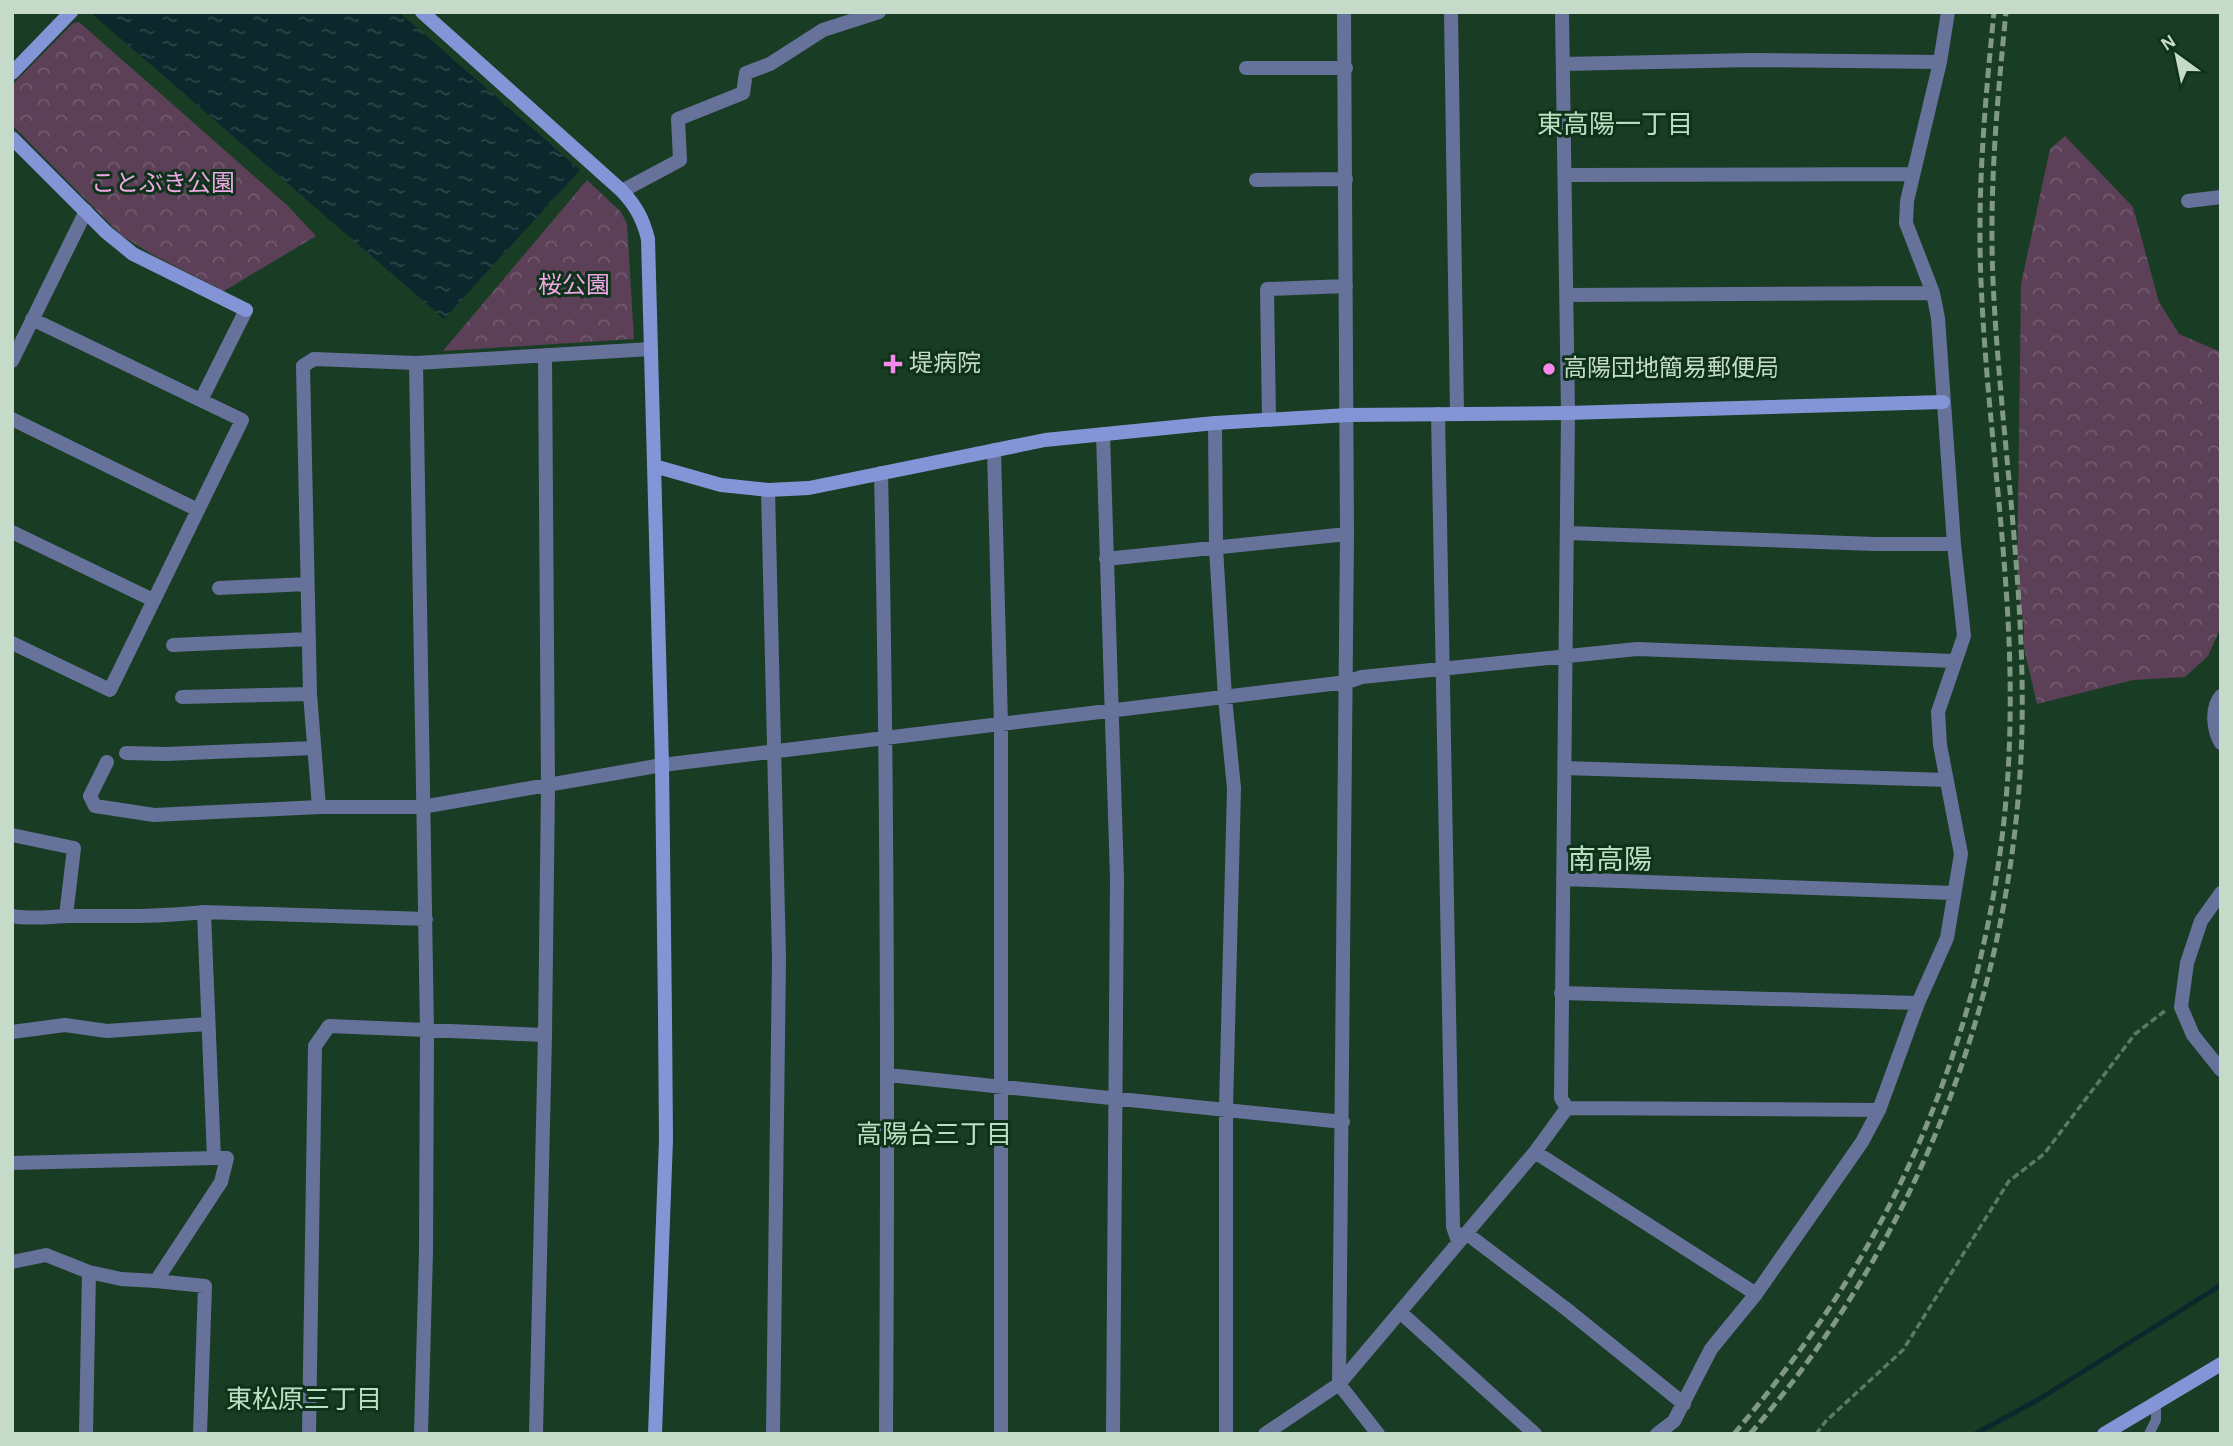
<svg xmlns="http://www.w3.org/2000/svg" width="2233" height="1446" font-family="'Alegreya Sans','Noto Sans JP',sans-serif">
  <defs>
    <pattern id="forest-crowns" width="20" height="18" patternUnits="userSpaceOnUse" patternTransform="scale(1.75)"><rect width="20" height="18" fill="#5c4057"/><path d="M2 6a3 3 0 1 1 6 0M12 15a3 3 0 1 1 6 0" fill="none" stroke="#725b6e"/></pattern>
    <pattern id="water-ripples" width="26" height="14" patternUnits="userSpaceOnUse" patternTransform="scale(1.75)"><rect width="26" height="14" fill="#0d282d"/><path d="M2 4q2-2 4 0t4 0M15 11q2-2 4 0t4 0" fill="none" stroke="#2f474a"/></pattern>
  </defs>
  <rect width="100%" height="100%" fill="#193c24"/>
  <path fill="url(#forest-crowns)" d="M79,22L287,205L316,236L224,291L153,255L121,235L12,125V85L73,23Z
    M2065,136L2133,207L2159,302L2179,334L2221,352V627L2208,656L2185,677L2133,680L2037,704L2024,648V626L2017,589L2021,284L2050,149Z
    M587,180L621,212L627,224L634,339L443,351Z"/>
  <path fill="url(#water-ripples)" d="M90,12H399L580,170L444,319Z"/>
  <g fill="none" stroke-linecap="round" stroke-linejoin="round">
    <path stroke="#0d282d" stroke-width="5" d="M1975,1434L2041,1398L2221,1285"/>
    <path stroke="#5c7a65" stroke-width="3.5" stroke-dasharray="7 3.5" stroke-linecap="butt" d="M1816,1434L1826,1421L1903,1350L2009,1181L2044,1154L2135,1034L2166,1010"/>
    <path stroke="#67729b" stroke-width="10" d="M2149,1434L2156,1420V1403"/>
    <path stroke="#67729b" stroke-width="14" d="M1344,12L1347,534L1339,1384L1378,1434
      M1451,12L1457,414
      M1562,12L1568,413L1561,1098L1567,1108
      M1563,64L1751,60L1940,62
      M1246,68H1346
      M1565,175L1913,174
      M1256,180L1346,179
      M622,191L680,160L678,119L743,93L746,73L770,64L823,30L879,12
      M2188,201L2221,197
      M1567,295L1933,293
      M12,361L86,211
      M416,363L314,359L303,366L310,694L319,807H422L662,765L1347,682L1362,677L1637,649L1955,661
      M201,400L246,310
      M1438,414L1453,1227L1458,1241
      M12,419L198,510
      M1269,420L1267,289L1346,286
      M1215,423L1216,548L1225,698L1234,788L1226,1108V1434
      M1103,434L1117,878L1113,1434
      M994,450L1001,725V1434
      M881,473C888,793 888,1113 886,1434
      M768,490L779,958L773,1434
      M12,532L153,600
      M1567,533L1875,544H1954
      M1106,559L1347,534
      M219,588L307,584
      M12,643L110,690L242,420L32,319
      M173,645L309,639
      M2221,696C2211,707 2213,730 2221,743
      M182,697L310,694
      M126,753L166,754L313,748
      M107,762L90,796L95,806L154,815L319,807
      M1564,768L1947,780
      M12,835L74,848L66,916
      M1563,879L1954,893
      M2221,893L2201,921L2187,963L2181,1007L2193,1035L2221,1070
      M12,916C33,920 51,916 72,916C116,916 160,917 204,912L426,919
      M1561,993L1918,1003
      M12,1032L65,1025L107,1031L207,1024
      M888,1075L1343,1122
      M1567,1108L1879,1110
      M1535,1152L1756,1294
      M12,1163L214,1158
      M1466,1233L1565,1308L1684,1404
      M12,1262L46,1255L89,1272L121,1279L156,1281L221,1182L227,1158H214L204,912
      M156,1281L205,1286L200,1434
      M1400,1312L1535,1434
      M86,1434L89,1272
      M309,1434L315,1046L329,1026L545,1035L548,787L545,355
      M421,1434L426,1252L427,1031L416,363L651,349
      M536,1434L545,1035
      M1265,1434L1339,1384L1535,1152L1567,1108
      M1657,1434L1674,1421L1711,1349L1756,1294L1862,1142L1879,1110L1918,1003L1947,938L1961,854L1940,745L1938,712L1964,636L1954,544L1938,318L1933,293L1906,223L1907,201L1940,62L1948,12"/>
    <path stroke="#8395d6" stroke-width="14" d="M422,12L622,191C636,206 643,219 648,239L662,765L665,1015L666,1140L655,1434
      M12,73L71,12
      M12,138L106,232L133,254L246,310
      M654,466L721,485L768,490L809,488L1045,440L1215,423L1348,415L1568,413L1943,402
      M2104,1434L2221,1364"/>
    <path stroke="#7f9985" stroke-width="5" stroke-dasharray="10 5" stroke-linecap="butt" d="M1734,1434C1776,1384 1815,1333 1849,1277C1951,1112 2007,917 2010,722C2013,575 1987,429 1981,281C1977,192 1985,102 1994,12
      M1750,1434C1919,1239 2016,987 2022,729C2025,579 2000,430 1993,281C1989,191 1997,102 2006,12"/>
  </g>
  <g fill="#f888ea" stroke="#0e321a" stroke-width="2.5">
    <path d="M889.5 353.5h7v7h7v7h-7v7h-7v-7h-7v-7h7z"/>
    <circle cx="1549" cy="369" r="7"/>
  </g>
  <g text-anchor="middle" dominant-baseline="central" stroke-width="6" stroke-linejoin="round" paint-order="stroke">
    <g font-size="24" fill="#eea7e4" stroke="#0e321a">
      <text x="163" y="184">ことぶき公園</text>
      <text x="574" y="286">桜公園</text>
    </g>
    <g font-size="24" fill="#c6daca" stroke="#0e321a" text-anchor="start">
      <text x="909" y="364">堤病院</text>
      <text x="1563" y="369">高陽団地簡易郵便局</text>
    </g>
    <g font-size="26" fill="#b8e0c1" stroke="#0e321a">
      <text x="1615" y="125">東高陽一丁目</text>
      <text x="934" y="1135">高陽台三丁目</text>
      <text x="304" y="1400">東松原三丁目</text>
    </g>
    <g font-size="28" fill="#b8e0c1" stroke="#0e321a">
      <text x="1610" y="861">南高陽</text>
    </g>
  </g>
  <rect width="2233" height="1446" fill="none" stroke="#c6daca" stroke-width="28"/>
  <g transform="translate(2177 56) rotate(327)" stroke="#0e321a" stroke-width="5" paint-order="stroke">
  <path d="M0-5L12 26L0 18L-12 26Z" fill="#c6daca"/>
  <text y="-10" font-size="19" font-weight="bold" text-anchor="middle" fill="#c6daca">N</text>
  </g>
</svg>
